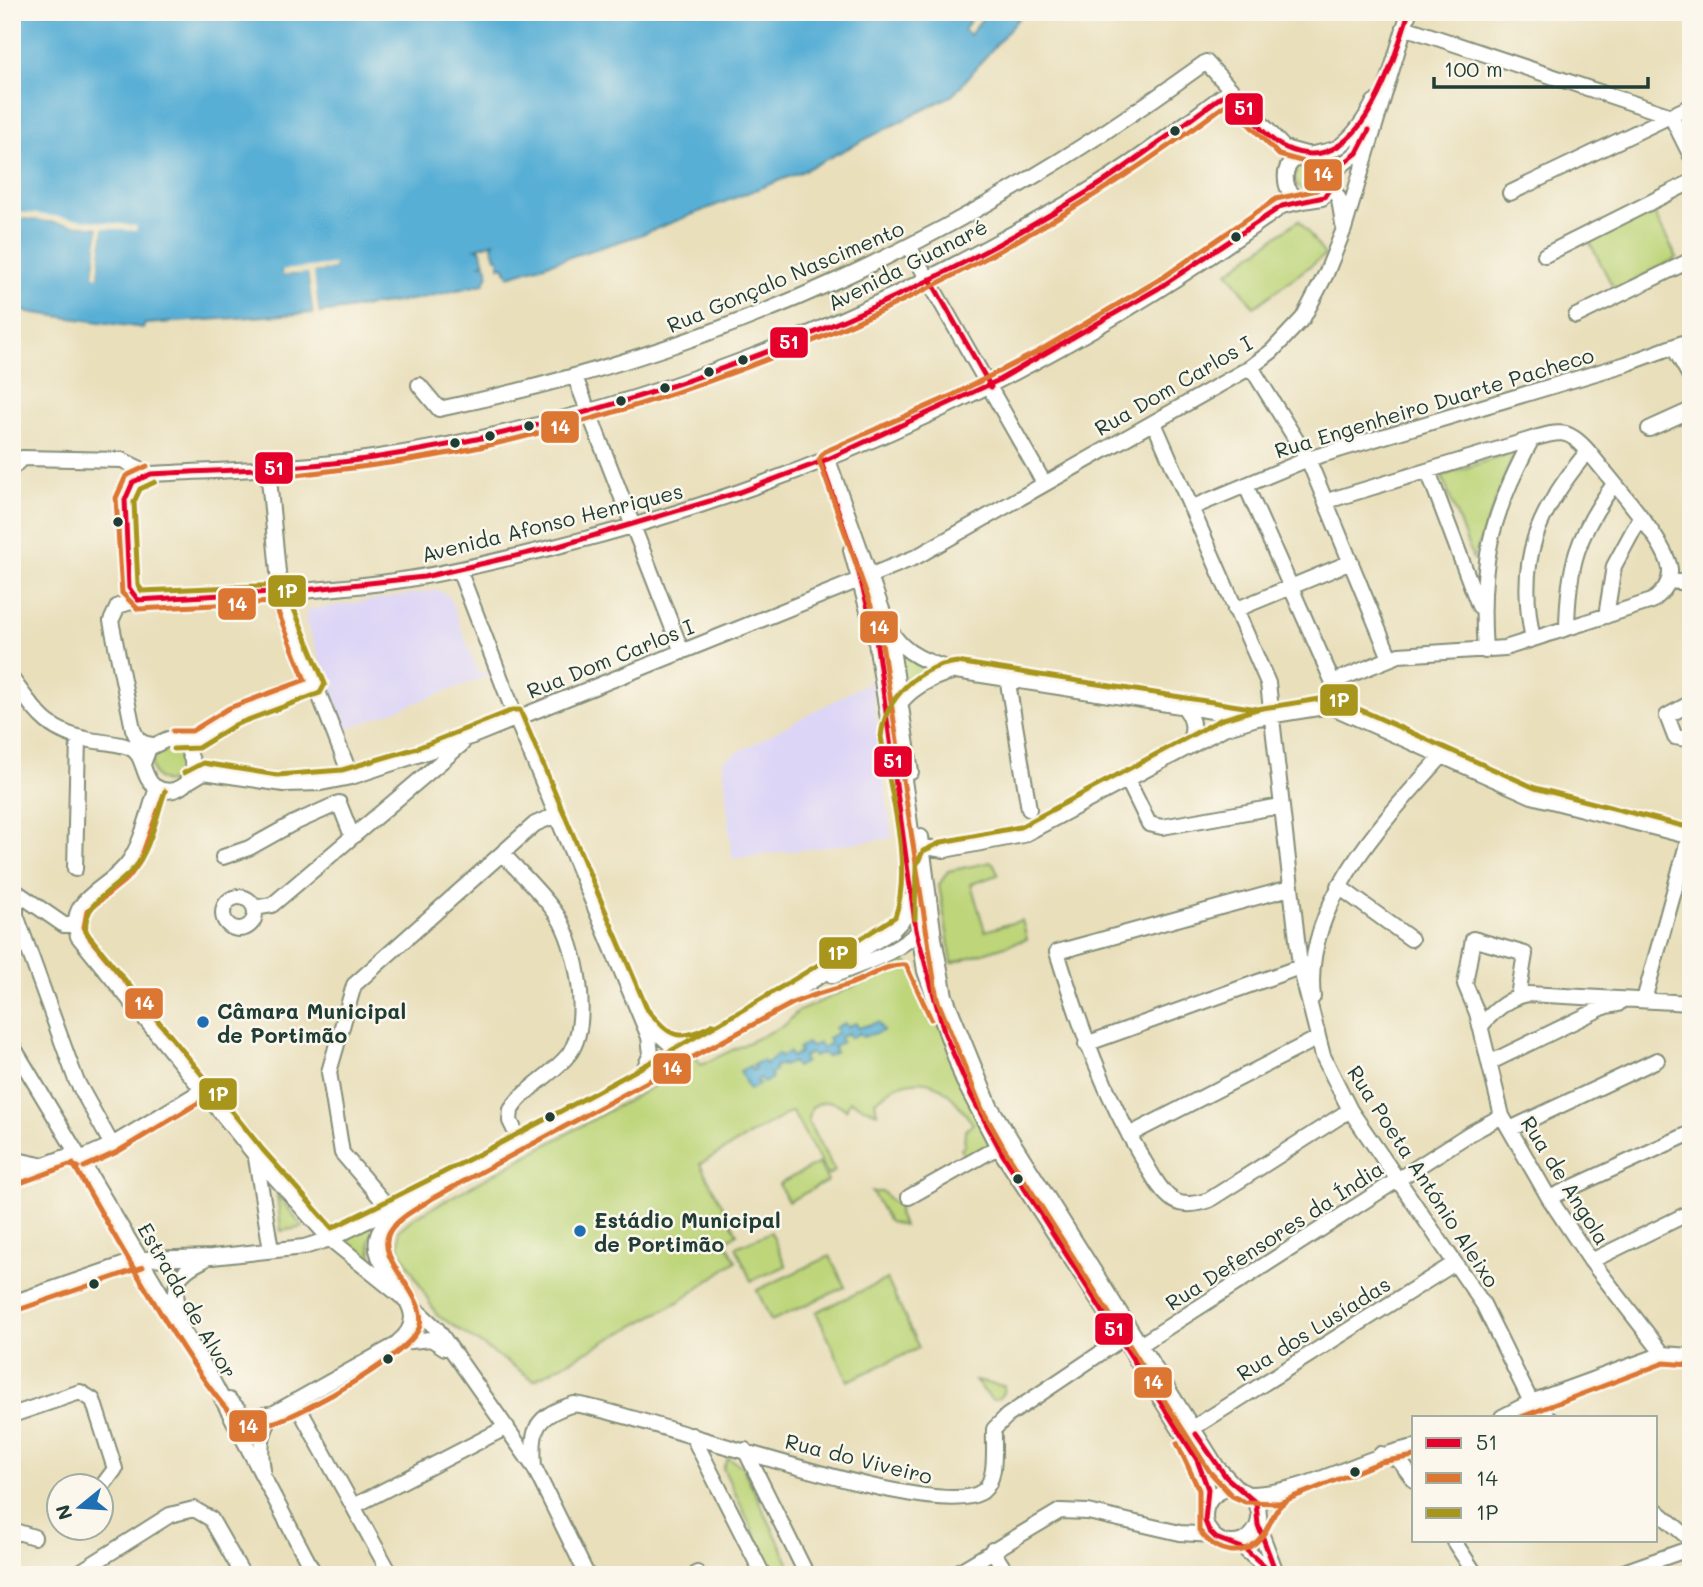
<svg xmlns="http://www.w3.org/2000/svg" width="1703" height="1587" font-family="Mali,sans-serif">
  <rect width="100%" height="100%" fill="#fbf7ec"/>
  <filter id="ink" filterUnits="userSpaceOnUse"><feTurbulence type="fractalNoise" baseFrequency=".0143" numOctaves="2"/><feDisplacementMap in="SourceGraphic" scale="14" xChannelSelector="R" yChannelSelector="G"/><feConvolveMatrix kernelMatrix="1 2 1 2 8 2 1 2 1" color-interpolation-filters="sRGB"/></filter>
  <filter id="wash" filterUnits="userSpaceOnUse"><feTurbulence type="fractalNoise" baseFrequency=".00686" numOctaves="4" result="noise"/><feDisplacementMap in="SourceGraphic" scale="28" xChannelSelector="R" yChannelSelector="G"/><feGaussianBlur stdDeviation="1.57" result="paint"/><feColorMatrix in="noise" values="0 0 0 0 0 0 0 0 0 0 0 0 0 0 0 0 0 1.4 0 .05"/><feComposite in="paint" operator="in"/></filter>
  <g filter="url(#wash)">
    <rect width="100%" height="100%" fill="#e9dfbb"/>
    <path fill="#ddd5f6" d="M437,590L449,596L478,672L493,674L346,729L305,620L308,610Z
      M871,681L892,838L732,859L723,760Z"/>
    <path fill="#bed57a" stroke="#6e8957" stroke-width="2" d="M1295 177a14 14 0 1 1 28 0a14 14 0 1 1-28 0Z
      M1652,209L1677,258L1615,291L1589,241Z
      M1299,220L1325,255L1254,307L1228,272Z
      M1515,451L1473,559L1442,476Z
      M899,651L931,671L915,680L905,691Z
      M152 765a17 17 0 1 1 34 0a17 17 0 1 1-34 0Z
      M991,862L994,864L998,875L971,884L985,931L1022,920L1027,939L952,963L939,885L948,871Z
      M897,960L909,964L924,984L989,1140L988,1145L965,1159L961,1148L964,1146L965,1130L973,1124C951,1094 934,1069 893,1088C887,1091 881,1098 875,1101L877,1113L850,1101L846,1110C835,1100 825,1099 812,1107L808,1122L835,1171L828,1175L792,1111L700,1164L737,1233L726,1241L736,1261L682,1300L534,1380L436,1314L399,1248V1230L413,1218L656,1085L654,1080L696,1057L701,1065L785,1025L797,1012L877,976L874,966Z
      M819,1163L828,1181L788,1202L779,1184Z
      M872,1192H883L892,1202H900L898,1214L903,1226L889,1222Z
      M277,1195L303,1227L281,1231Z
      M388,1217C367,1233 367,1239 374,1265L342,1241Z
      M771,1232L786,1266L751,1281L736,1247Z
      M830,1256L845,1287L771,1321L757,1290Z
      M887,1279L919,1348L848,1381L816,1312Z
      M975,1381L1004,1386C1004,1394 1000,1400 992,1400Z
      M728,1458L742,1466L795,1575H774L723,1468Z"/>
    <path fill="#58afd5" stroke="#3c7684" stroke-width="2" d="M12,12H976L964,30L970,35L987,12H1024L953,95L801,172L640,235L509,276L504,266L499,267V258H496L492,245L494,242L476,248L480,249L485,262L481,264L486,265L488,274L484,284L417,299L319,313L313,272L334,269V265L282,271L284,275L308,272L313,313L145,324L143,328L12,310L14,217L99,227L94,276H98L103,227L12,211Z
      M878,1022L883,1031L862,1037L860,1033L851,1038L848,1033L840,1037L842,1042L833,1047L836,1052L826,1057L823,1053L814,1057L811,1053L803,1057L805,1062L796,1067L793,1062L783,1066L782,1064L774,1068L775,1071L770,1074L772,1078L763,1083L760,1078L757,1080L759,1085L749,1090L740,1071L750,1066L752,1071L755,1069L753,1065L763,1060L766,1064L778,1054L780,1057L789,1052L791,1057L800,1053L798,1048L807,1043L810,1047L819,1043L822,1048L830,1043L828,1038L837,1033L835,1028L845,1023L847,1027L856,1023L858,1028Z"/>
    <path fill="#e9dfbb" d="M12,211L137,226L136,231L103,228L98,277L94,276L99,227L14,217L12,233Z
      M334,264V269L314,272L319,316L314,317L308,273L283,275L282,270Z"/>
  </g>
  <g filter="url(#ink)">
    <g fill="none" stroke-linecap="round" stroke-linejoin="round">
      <defs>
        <path id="minor" d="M1404,27L1671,116L1691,156
          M1316,155L1328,163L1333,182L1322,198L1303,201C1294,197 1287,191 1286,181C1282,148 1323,158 1340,146C1355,135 1366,118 1374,102
          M1333,172L1357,153L1364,138
          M1332,187L1339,199L1343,224
          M1510,193L1691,106
          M910,248L1044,483
          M1545,255L1691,182
          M1576,316L1691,260
          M1674,348L1691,378
          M1251,367L1308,459L1390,658
          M575,377L682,652
          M419,385L439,409C729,349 967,236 1206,62L1284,148L1306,154
          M1154,423L1268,683L1300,966L1323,1056L1350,1110L1483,1304L1531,1402L1548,1417
          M1649,429L1691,410
          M828,460L889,629L911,772
          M12,468L22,458L122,460L151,474
          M268,468L280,593L351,777
          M1428,471L1479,606
          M1246,486L1335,687
          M1327,501L1532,439C1559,431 1568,428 1588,451C1607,476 1666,540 1670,569C1671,583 1663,593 1652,601L1505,648L1399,655L1340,679L1330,706
          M1191,508L1308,459L1626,364L1691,340
          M851,550L875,636L889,725
          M459,570L516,718L649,1037L651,1054L642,1073
          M1669,581L1691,583
          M138,600L129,588L125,500L133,482L151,474C225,470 300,469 373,458C586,426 789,354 979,252C1028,225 1079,199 1125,167C1161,143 1195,116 1229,91
          M1235,610L1351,562
          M1606,616L1614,566L1640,518
          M1567,628C1568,566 1577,535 1614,484
          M891,631C904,655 930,663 955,671
          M1533,639C1516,559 1537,512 1588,451
          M1485,651C1479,564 1490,516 1532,439
          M1007,677L1029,809
          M12,679C37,713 47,732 90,740C102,742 117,743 128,747C145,752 141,776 154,786C172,798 191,785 194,766L187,747L168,739L149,748L143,764
          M1180,703C1194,717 1197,731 1185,748
          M1691,703L1667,716L1675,737L1691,740
          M1257,718L956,671C926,678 891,697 891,732C891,743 899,752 901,763C906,787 908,813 912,838L920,846L944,850L1023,835L1224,728L1257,718L1330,706L1532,796L1691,837
          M175,740H195L233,716L316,685
          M153,745C141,744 137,740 133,729L111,621L118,606L138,600C228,595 320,593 409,579C458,571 506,559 554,547C817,482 1063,366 1282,206L1303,201
          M1127,779L1149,824L1162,827L1281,806
          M189,781L204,772L284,784L321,783L351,777L468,738L916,557L1251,367L1272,351L1303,318L1326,274L1344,229L1409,12
          M157,788C149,810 143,840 130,860C112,889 65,896 78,936L256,1156L330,1239L407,1301L437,1329L534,1467L587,1575
          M903,828L925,971L963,1080L998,1147L1123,1338L1188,1443L1204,1474L1209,1502
          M921,837L934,938L945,996L990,1106L1217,1467L1238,1489
          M503,854C521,874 542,893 557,915C577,945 592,1023 569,1054C553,1075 525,1087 511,1110L510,1121L520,1141
          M223,857L249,848L292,824L339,803L352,836
          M75,869L78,738
          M1338,886L1411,939
          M1290,888L1057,952C1080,1026 1104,1095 1144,1161C1152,1174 1160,1191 1173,1200C1184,1207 1197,1204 1209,1200L1350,1110
          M12,889L64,925H74
          M16,891V915L76,1080L112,1145
          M223 913a16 16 0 1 1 32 0a16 16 0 1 1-32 0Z
          M254,908L272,905L462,744
          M833,976C863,963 899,953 922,928
          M1518,996L1525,954L1473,939L1465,984L1477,1013L1502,1116L1549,1198L1591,1261L1663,1354
          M1313,997C1302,905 1386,818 1443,755
          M1644,1000L1689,837
          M647,1023L669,1043L691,1046
          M1480,1027C1493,1011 1508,998 1528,994L1691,1003
          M1086,1044L1308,964
          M12,1045L208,1372L315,1575
          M1489,1063L1606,1006L1618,1004
          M1510,1129L1657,1060
          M1129,1135L1318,1038L1317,1031
          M256,1158L271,1250
          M12,1159L45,1166
          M80,1159L112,1145L203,1090
          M12,1177L68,1156L80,1159
          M909,1197L998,1147
          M1549,1198L1691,1133
          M390,1209L342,1153L329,1072L354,985L535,824L556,815
          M1591,1261L1691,1212
          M12,1303L140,1259L212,1257L304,1247L330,1239L428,1191L789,995L892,931L909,913L911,899
          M180,1315C172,1285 174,1274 204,1260
          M398,1342C445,1305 356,1269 381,1229C387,1221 399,1213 407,1207
          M229,1400L247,1418L274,1413L401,1342L431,1339L445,1348
          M295,1401L391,1575
          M12,1415L80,1392L93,1400L115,1469L103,1485
          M1502,1417L1531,1402L1663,1354L1691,1356
          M1193,1428L1455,1263
          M692,1435L763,1575
          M745,1450L807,1575
          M1381,1454L1399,1460L1414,1480
          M534,1467C531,1428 535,1416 574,1404C644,1414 938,1526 983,1491C998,1479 993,1446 994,1429L1007,1416L1123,1338L1140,1345L1469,1134L1502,1116
          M263,1470C259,1447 261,1432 274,1413
          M1205 1516a27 27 0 1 1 54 0a27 27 0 1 1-54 0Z
          M1249,1494C1306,1494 1358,1458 1414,1447
          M354,1506L507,1427
          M1656,1510L1691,1540
          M1258,1525L1277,1575
          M12,1535L18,1532L34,1537
          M1453,1540L1476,1575
          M1238,1543L1274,1575
          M992,1550L1008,1575
          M697,1573L698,1575
          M75,1575L170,1515L194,1509L211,1519L243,1575
          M953,1575L1060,1511L1088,1512L1180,1533L1213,1535
          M1615,1575L1691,1548"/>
      </defs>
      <use href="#minor" stroke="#848e78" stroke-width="18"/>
      <use href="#minor" stroke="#fff" stroke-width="14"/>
      <defs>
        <path id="bus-1" d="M930,279L991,387
          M821,462L856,562L876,639L916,930L944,1032L971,1095L1003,1155L1197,1460L1208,1489L1205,1521L1209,1531L1216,1538L1245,1549L1274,1575
          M138,600L129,588L125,500L133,482L151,474C225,470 299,469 373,458C628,419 888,320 1106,180C1148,152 1188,121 1229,91C1246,108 1263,138 1286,148C1360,182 1393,62 1409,12
          M138,600L305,590L424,577L559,546L740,492L828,459L997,381L1159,288L1282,206L1324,197L1333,184V172L1357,153L1369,130
          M1196,1434L1226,1477L1256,1503L1258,1525L1277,1575"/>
        <path id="bus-2" d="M147,466L126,476L116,498L122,593L138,609L274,602L305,680L229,708L192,731H173
          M287,476C362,467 438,458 511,440C771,377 1015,263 1228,103L1279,155L1319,166L1324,178L1317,190L1276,199L1162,278L1039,351L955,394L824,452L819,460L880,631L937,999L982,1109L1004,1148L1210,1472L1232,1496L1245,1502L1279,1503L1381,1462L1414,1456
          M73,1164C96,1202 217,1423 249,1427C257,1425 267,1424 275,1422C303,1414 415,1352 420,1325C427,1293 373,1260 390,1231C399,1217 419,1208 433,1198L793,1003C813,994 830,991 850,984C869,978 886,963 906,965L931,1019
          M84,1167L117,1152L208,1097L212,1092L210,1084L91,940L84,927L87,911L129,877L139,863L165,791
          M15,1185L69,1165L78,1167
          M15,1311L143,1267
          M1521,1417L1664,1363L1690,1365
          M1177,1443L1199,1490V1530C1215,1552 1242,1561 1262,1536C1270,1527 1272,1513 1282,1504C1288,1497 1302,1494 1311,1490"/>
        <path id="bus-3" d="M155,482L140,489L134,502L138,585L142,591L284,585L325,684L320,693L237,724L198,748L173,749
          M184,773L203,763L277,775L342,770L417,748L513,710H520L647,1009C672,1039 679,1042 714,1024
          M165,791C157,815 152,841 139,862C123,887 81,899 86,932L263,1150L332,1228C524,1134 715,1032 895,917C913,867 890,789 881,737C885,697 918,667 957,662L1257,709L1332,697L1535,788L1691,828
          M915,919L916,866L923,851L942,842L1020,827L1220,720L1257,709"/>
      </defs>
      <use href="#bus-1" stroke="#fbf7ec" stroke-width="10"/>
      <use href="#bus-2" stroke="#fbf7ec" stroke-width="10"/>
      <use href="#bus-3" stroke="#fbf7ec" stroke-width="10"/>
      <use href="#bus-1" stroke="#e4002b" stroke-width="5"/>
      <use href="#bus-2" stroke="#dc7633" stroke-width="5"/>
      <use href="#bus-3" stroke="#a8951c" stroke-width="5"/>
    </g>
  </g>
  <g fill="#1f3d34" stroke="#fbf7ec" stroke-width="2.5">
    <circle cx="1175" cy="131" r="6"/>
    <circle cx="1236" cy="237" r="6"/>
    <circle cx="743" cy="360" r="6"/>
    <circle cx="709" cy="372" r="6"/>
    <circle cx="665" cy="388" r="6"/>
    <circle cx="621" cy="401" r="6"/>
    <circle cx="529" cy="426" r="6"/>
    <circle cx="490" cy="436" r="6"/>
    <circle cx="455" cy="443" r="6"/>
    <circle cx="118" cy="522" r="6"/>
    <circle cx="550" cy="1117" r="6"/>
    <circle cx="1018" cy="1179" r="6"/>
    <circle cx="94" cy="1284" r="6"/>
    <circle cx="388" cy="1359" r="6"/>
    <circle cx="1355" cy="1472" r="6"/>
  </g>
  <g fill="#1f6fb2" stroke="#fbf7ec" stroke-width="2.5">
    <circle cx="203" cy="1022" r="7"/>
    <circle cx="580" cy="1231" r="7"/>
  </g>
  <g text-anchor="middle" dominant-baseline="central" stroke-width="5" stroke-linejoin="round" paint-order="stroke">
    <g font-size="21" fill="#1f3d34" stroke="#fbf7ec">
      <text transform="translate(907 264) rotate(-27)">Avenida Guanaré</text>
      <text transform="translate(785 276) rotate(-23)">Rua Gonçalo Nascimento</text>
      <text transform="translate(1173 385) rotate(-30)">Rua Dom Carlos I</text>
      <text transform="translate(1434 402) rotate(-17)">Rua Engenheiro Duarte Pacheco</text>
      <text transform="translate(552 522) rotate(-14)">Avenida Afonso Henriques</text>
      <text transform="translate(610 658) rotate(-22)">Rua Dom Carlos I</text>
      <text transform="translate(1424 1176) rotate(57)">Rua Poeta António Aleixo</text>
      <text transform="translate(1566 1180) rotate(58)">Rua de Angola</text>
      <text transform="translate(1274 1235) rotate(-33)">Rua Defensores da Índia</text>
      <text transform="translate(188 1300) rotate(60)">Estrada de Alvor</text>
      <text transform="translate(1313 1328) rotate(-32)">Rua dos Lusíadas</text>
      <text transform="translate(859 1458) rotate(14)">Rua do Viveiro</text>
    </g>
    <g font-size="21" font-weight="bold" fill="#1f3d34" stroke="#fbf7ec" text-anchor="start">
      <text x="217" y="1010">Câmara Municipal<tspan x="217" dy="24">de Portimão</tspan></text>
      <text x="594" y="1219">Estádio Municipal<tspan x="594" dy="24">de Portimão</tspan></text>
    </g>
  </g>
  <g stroke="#fbf7ec" stroke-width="2.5">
    <rect x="1224" y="92" width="40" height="34" rx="7" fill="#e4002b"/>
    <rect x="1303" y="158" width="40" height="34" rx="7" fill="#dc7633"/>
    <rect x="769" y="326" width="40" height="33" rx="7" fill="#e4002b"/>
    <rect x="540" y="410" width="40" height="34" rx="7" fill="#dc7633"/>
    <rect x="254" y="451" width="40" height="34" rx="7" fill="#e4002b"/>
    <rect x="267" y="574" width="40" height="34" rx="7" fill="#a8951c"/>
    <rect x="217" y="587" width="40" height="34" rx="7" fill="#dc7633"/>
    <rect x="859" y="610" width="40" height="34" rx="7" fill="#dc7633"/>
    <rect x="1319" y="683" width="40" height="34" rx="7" fill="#a8951c"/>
    <rect x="873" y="745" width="40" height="33" rx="7" fill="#e4002b"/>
    <rect x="818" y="936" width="40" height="34" rx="7" fill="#a8951c"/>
    <rect x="124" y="987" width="40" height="33" rx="7" fill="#dc7633"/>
    <rect x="652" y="1052" width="40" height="33" rx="7" fill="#dc7633"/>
    <rect x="198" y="1077" width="40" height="34" rx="7" fill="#a8951c"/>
    <rect x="1094" y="1312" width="40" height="34" rx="7" fill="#e4002b"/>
    <rect x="1133" y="1366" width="40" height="33" rx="7" fill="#dc7633"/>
    <rect x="228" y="1409" width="40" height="34" rx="7" fill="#dc7633"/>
  </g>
  <g font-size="19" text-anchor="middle" font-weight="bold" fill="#fff">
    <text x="1244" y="115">51</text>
    <text x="1323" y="181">14</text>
    <text x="789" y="349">51</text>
    <text x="560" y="434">14</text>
    <text x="274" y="475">51</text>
    <text x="287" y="598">1P</text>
    <text x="237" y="611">14</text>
    <text x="879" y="634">14</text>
    <text x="1339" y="707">1P</text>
    <text x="893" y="768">51</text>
    <text x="838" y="960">1P</text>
    <text x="144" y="1010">14</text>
    <text x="672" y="1075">14</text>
    <text x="218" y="1101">1P</text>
    <text x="1114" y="1336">51</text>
    <text x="1153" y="1389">14</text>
    <text x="248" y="1433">14</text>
  </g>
  <rect width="1703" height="1587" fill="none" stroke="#fbf7ec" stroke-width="42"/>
  <rect x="1412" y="1416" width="245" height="126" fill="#fbf7ec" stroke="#a3ada2" stroke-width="2"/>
  <rect x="1426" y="1438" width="35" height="10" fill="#e4002b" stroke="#a3ada2" stroke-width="2"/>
  <text x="1476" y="1450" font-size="21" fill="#1f3d34">51</text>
  <rect x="1426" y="1473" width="35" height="10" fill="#dc7633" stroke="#a3ada2" stroke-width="2"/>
  <text x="1476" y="1486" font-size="21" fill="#1f3d34">14</text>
  <rect x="1426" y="1508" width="35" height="10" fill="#a8951c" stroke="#a3ada2" stroke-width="2"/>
  <text x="1476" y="1520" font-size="21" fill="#1f3d34">1P</text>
  <g transform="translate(80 1507) rotate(252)"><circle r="33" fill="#fbf7ec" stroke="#a3ada2" stroke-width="2"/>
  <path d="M0-5L12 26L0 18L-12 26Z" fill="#1f6fb2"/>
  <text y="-10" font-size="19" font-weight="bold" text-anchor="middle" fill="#1f3d34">N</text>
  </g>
  <path d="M1434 77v10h214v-10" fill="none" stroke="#1f3d34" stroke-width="3.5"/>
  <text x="1444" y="77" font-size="21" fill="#1f3d34" stroke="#fbf7ec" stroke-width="5" paint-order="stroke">100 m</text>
</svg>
